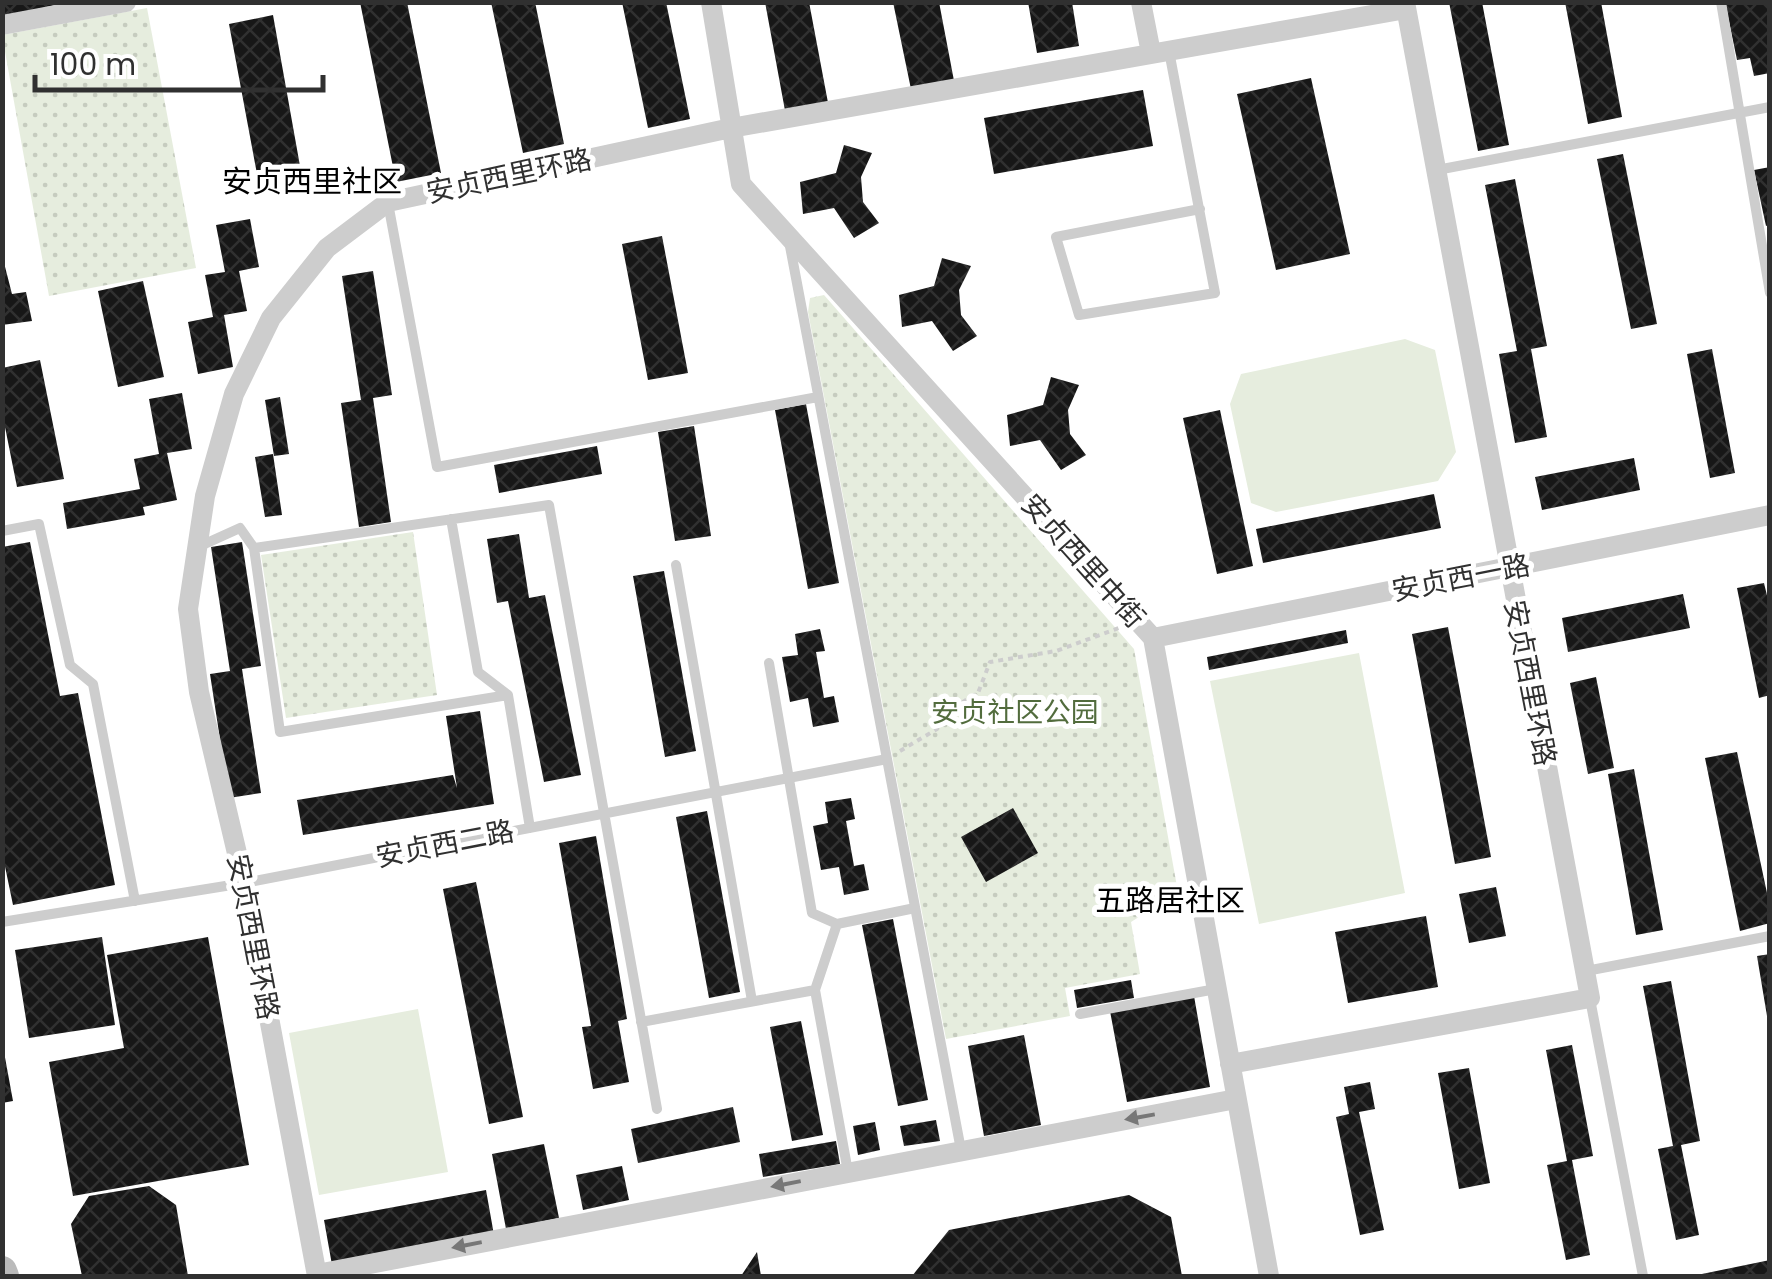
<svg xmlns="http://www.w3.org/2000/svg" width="1772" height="1279" font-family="Poppins,'Noto Sans SC',sans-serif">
  <defs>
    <pattern id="park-dots" width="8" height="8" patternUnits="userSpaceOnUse" patternTransform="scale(2.5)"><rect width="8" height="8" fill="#e6edde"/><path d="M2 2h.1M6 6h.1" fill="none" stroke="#c6ccbf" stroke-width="1.8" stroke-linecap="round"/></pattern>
    <pattern id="building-cross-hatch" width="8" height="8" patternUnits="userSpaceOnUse" patternTransform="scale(2.5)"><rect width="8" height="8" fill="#171717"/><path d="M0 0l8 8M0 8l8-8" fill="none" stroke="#303030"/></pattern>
  </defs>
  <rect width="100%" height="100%" fill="#fff"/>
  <path fill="#e6edde" d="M1405,339L1435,350L1456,452L1438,481L1276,512L1251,503L1230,404L1241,374Z
    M1359,653L1405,893L1259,924L1210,681Z
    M418,1009L448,1172L319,1195L289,1033Z"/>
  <path fill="url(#park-dots)" d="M147,8L196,268L49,296L2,35Z
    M824,295L1134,649L1178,892L1131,922L1140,974L1065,988L1070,1016L946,1039L808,312L810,298Z
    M413,532L437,695L286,718L261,555Z"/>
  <path fill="url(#building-cross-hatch)" d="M2,2H69L2,17Z
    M360,2H407L441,173L396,182Z
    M491,2H535L564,144L523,153Z
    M622,2H666L690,119L648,128Z
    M765,2H809L829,108L786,116Z
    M893,2H939L955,86L912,94Z
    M1028,2H1072L1079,46L1037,53Z
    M1449,2H1482L1509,145L1478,151Z
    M1565,2H1601L1622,117L1588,124Z
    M1725,2H1770V73L1754,76L1750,58L1737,60Z
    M273,15L300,166L257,174L229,24Z
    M1311,78L1350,254L1276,270L1237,94Z
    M1143,90L1153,146L994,174L984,118Z
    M844,145L872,153L861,177L863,202L879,223L854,238L834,208L803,214L800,182L836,173Z
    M1623,154L1657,324L1631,329L1597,159Z
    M1770,167V225L1766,226L1754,170Z
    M1515,179L1547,346L1531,349L1547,437L1515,443L1499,354L1517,351L1485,185Z
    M250,219L259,267L239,271L247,311L224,315L233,367L198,374L188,322L213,317L205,275L225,272L216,225Z
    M662,236L688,373L648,380L622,244Z
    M2,255L12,294L26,292L32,321L2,325Z
    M942,258L971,266L959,290L961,315L977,336L953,351L932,321L902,327L899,295L934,286Z
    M373,271L392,395L373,398L391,522L359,527L341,403L361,400L342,276Z
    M143,281L164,377L118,387L98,291Z
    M1712,349L1735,473L1710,478L1687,354Z
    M40,360L64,479L17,487L2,412V368Z
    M1051,377L1079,385L1068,410L1070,434L1086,455L1061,470L1040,440L1010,446L1007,415L1043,405Z
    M182,393L192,449L167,453L177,500L143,507L145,515L67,529L63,503L140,489L134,459L159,454L149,399Z
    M280,397L289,454L274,456L265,400Z
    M806,404L839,583L808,589L775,410Z
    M1220,410L1253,566L1217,574L1183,418Z
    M694,426L711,536L675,541L658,432Z
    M597,446L602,474L499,493L494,465Z
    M273,454L282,515L265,517L255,457Z
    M1634,458L1640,490L1542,510L1535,477Z
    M1434,494L1441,528L1263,563L1256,529Z
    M519,534L529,598L545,595L581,775L544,782L508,601L497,603L487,539Z
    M30,542L60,696L78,693L115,885L13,905L2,852V547Z
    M242,542L261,666L242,669L261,793L229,798L210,674L230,671L211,547Z
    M664,571L696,751L665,757L633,576Z
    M1764,583L1770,608V695L1759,698L1737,588Z
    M1683,594L1690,628L1568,652L1562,618Z
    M1448,627L1491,857L1455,864L1412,634Z
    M820,629L825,651L816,652L824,698L834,696L839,722L813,727L808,698L790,702L782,657L798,655L795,634Z
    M1346,630L1348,643L1209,670L1207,657Z
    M1596,677L1614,768L1588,774L1570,683Z
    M480,711L494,804L303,835L297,800L453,775L457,788L446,716Z
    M1737,752L1770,907V923L1740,931L1705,758Z
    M1634,769L1663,930L1636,935L1608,774Z
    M851,798L855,819L846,821L854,866L864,864L869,890L844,895L839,867L821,870L813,826L828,823L825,802Z
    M1013,808L1038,853L986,882L961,837Z
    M707,811L740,992L709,998L676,817Z
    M596,836L627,1019L618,1021L629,1082L593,1089L582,1027L591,1026L559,843Z
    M476,882L523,1117L489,1124L443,889Z
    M1496,887L1506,936L1469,943L1459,894Z
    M1426,916L1438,987L1348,1003L1335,932Z
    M893,919L928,1100L898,1106L862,925Z
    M102,937L115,1025L29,1038L15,950Z
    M208,937L249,1165L73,1196L49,1062L124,1048L107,955Z
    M1770,954V1016H1767L1757,956Z
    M1131,980L1134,998L1077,1008L1074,990Z
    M1671,981L1700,1141L1681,1145L1699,1235L1676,1240L1658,1149L1673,1146L1643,986Z
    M1194,996L1210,1087L1127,1102L1110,1011Z
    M801,1021L823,1135L792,1141L770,1027Z
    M1024,1035L1041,1125L984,1136L968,1046Z
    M1572,1045L1593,1156L1572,1160L1590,1255L1566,1260L1547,1165L1567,1161L1546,1050Z
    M4,1052L13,1101L2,1103V1053Z
    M1469,1068L1490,1183L1459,1189L1438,1073Z
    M1370,1082L1375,1109L1359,1112L1384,1230L1360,1235L1336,1117L1349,1114L1344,1087Z
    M733,1107L740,1142L638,1163L631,1129Z
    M936,1120L940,1141L904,1146L900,1126Z
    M875,1122L880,1150L858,1155L853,1126Z
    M836,1141L840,1164L763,1177L759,1154Z
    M544,1144L559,1218L506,1229L492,1154Z
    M622,1166L629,1200L583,1210L576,1175Z
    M149,1186L176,1205L188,1276H82L71,1224L89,1196Z
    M486,1190L494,1235L332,1265L324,1220Z
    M1129,1195L1171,1217L1182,1276H912L949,1230Z
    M757,1252L761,1276H741Z
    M1770,1260V1276H1697V1275Z"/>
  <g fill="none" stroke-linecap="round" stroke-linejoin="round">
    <path stroke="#cdcdcd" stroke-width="4" stroke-dasharray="5 5" stroke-linecap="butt" d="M900,751L937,729L956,706L978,693L990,662L1056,651L1119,628"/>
    <path stroke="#cdcdcd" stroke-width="10" d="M1721,2L1770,293
      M1169,51L1215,293L1079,315L1056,237L1200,209
      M1437,170L1770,107
      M388,203L437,467L818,397
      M789,241L961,1150
      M451,519L478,672L508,695
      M2,531L39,524L70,665L93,684L135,901
      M198,547L240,528L254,548L549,505L657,1109
      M254,548L280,732L508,695L530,828
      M676,565L752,1001
      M769,663L812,913L837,924L915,908
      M2,922L244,883L887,759
      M1586,971L1770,936
      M815,990L848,1172
      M1590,999L1643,1276
      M1080,1014L1216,989
      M641,1022L815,990L837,924"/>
    <path stroke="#cdcdcd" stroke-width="20" d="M711,2L741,184L1153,638L1269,1276
      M1141,2L1151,53
      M2,25L126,2
      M1153,638L1770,515
      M1230,1064L1590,998L1405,2
      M317,1274L1236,1099
      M317,1276L244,883L199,692L188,609L205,496L234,394L271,318L327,248L388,202L731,128L1406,9"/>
    <path stroke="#bababa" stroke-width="30" d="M2,1271L4,1276"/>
  </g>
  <defs><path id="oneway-solid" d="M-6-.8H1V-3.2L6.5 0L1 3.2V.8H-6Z" transform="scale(2.5)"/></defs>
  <g fill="#777">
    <use href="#oneway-solid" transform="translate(1140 1117) rotate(170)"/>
    <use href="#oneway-solid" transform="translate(786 1184) rotate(169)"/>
    <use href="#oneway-solid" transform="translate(467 1245) rotate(169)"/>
  </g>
  <g text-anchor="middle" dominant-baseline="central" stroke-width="10" stroke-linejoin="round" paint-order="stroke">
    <g font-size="28" fill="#303030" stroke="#fff">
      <text transform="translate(509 176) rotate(-12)">安贞西里环路</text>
      <text transform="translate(1083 561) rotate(48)">安贞西里中街</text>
      <text transform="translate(1461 578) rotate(-11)">安贞西一路</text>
      <text transform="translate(1530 683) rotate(79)">安贞西里环路</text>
      <text transform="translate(445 844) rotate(-11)">安贞西二路</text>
      <text transform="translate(253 937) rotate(79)">安贞西里环路</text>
    </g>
    <g font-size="28" fill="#526c3d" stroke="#fff">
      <text x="1015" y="712">安贞社区公园</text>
    </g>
    <g font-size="30" fill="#000" stroke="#fff">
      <text x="312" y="181">安贞西里社区</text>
      <text x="1170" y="900">五路居社区</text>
    </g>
  </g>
  <rect width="1772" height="1279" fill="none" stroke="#303030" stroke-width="10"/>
  <path d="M35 75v15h288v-15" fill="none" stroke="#303030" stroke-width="5"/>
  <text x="50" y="75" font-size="30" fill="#303030" stroke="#ffffff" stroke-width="8" paint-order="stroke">100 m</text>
</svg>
